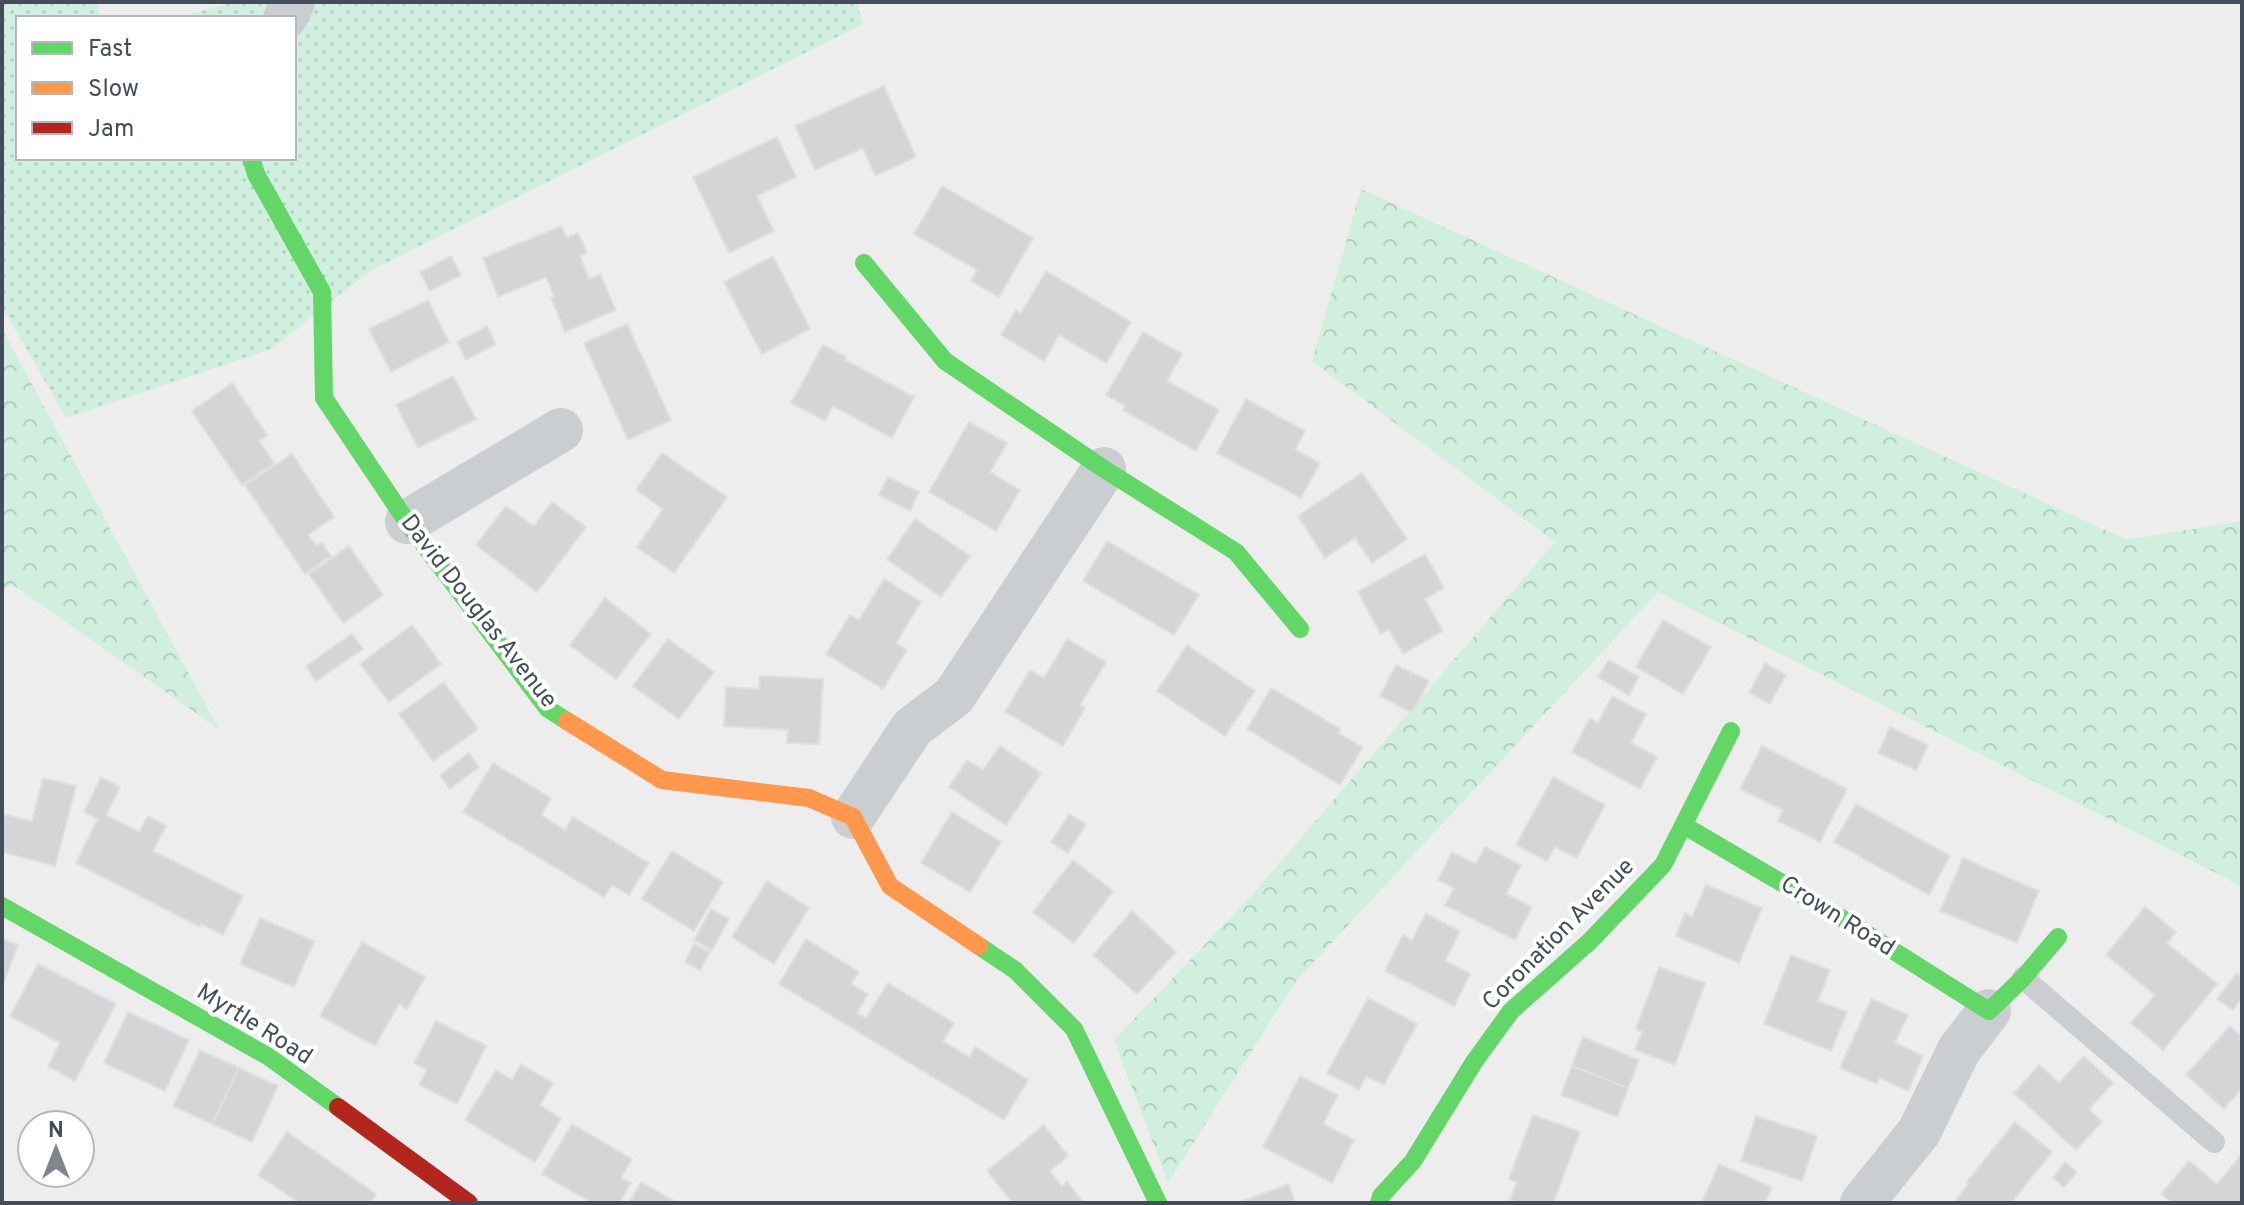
<svg xmlns="http://www.w3.org/2000/svg" width="2244" height="1205" font-family="Overpass,sans-serif">
  <defs>
    <pattern id="forest-crowns" width="20" height="18" patternUnits="userSpaceOnUse" patternTransform="scale(2)"><rect width="20" height="18" fill="#d0efde"/><path d="M2 6a3 3 0 1 1 6 0M12 15a3 3 0 1 1 6 0" fill="none" stroke="#b4cfc1"/></pattern>
    <pattern id="park-dots" width="8" height="8" patternUnits="userSpaceOnUse" patternTransform="scale(2)"><rect width="8" height="8" fill="#d0efde"/><path d="M2 2h.1M6 6h.1" fill="none" stroke="#b4cfc1" stroke-width="1.8" stroke-linecap="round"/></pattern>
  </defs>
  <rect width="100%" height="100%" fill="#eeeded"/>
  <path fill="url(#forest-crowns)" d="M1361,189L2127,540L2242,521V886L1658,592L1296,981L1168,1183L1114,1040L1252,895L1555,542L1312,361Z
    M2,329L219,729L14,586L2,588Z"/>
  <path fill="url(#park-dots)" d="M2,2H98L99,18H18V158H294V18H177L233,2H856L863,24L370,271L271,349L66,418L2,306Z"/>
  <path fill="#d5d5d7" stroke="#dfdfe0" stroke-width="2" d="M884,86L916,157L875,176L863,148L815,170L795,126Z
    M777,137L796,177L757,196L774,231L729,253L693,177Z
    M942,186L1033,238L999,297L971,281L977,270L914,234Z
    M562,226L567,238L578,233L587,253L580,256L589,279L600,274L616,310L565,332L551,298L554,297L546,277L498,297L483,258Z
    M451,256L461,275L430,291L420,272Z
    M773,256L810,329L762,354L724,282Z
    M1046,271L1131,322L1106,363L1059,335L1044,361L1001,335L1016,310L1021,313Z
    M428,300L449,342L391,372L369,329Z
    M627,324L671,420L628,440L584,343Z
    M487,326L496,344L466,360L457,342Z
    M1143,332L1182,354L1167,381L1219,410L1196,451L1123,410L1125,406L1106,395Z
    M823,345L846,357L845,360L914,397L892,438L833,406L825,421L791,403Z
    M453,376L476,419L418,448L396,405Z
    M232,383L267,435L259,441L274,463L242,485L192,411Z
    M1246,399L1305,431L1295,450L1320,463L1301,498L1217,453Z
    M969,422L1007,443L990,472L1020,490L996,531L929,492Z
    M662,453L727,497L674,573L637,547L663,509L636,490Z
    M292,454L334,517L308,535L316,546L322,543L331,556L305,574L245,485Z
    M1362,473L1407,539L1372,563L1355,538L1325,558L1298,516Z
    M888,477L919,492L910,511L879,495Z
    M552,502L586,527L537,592L476,545L506,506L534,526Z
    M915,519L970,556L941,597L887,559Z
    M1107,541L1199,595L1174,635L1083,581Z
    M349,546L383,595L343,623L309,574Z
    M1425,554L1444,588L1425,599L1443,631L1403,654L1389,629L1381,634L1358,592Z
    M884,579L921,602L896,643L907,650L883,689L826,654L850,615L859,620Z
    M605,598L651,634L616,679L570,645Z
    M1663,620L1711,647L1683,694L1636,667Z
    M412,625L441,664L389,702L360,664Z
    M352,634L363,649L316,681L306,666Z
    M668,639L714,672L679,719L633,686Z
    M1067,639L1106,662L1080,705L1085,708L1063,746L1005,712L1030,670L1044,678Z
    M1187,645L1255,691L1225,736L1157,691Z
    M1609,660L1639,677L1629,695L1598,677Z
    M1765,663L1786,675L1770,704L1749,693Z
    M1396,665L1429,681L1412,713L1380,696Z
    M760,676L823,679L819,744L787,743L788,730L724,726L726,687L759,689Z
    M444,682L478,729L433,761L399,714Z
    M1271,688L1340,729L1338,733L1363,747L1340,785L1247,729Z
    M1612,696L1646,714L1631,743L1657,757L1640,789L1572,752L1590,718L1598,723Z
    M1890,727L1928,745L1916,770L1878,753Z
    M1000,746L1041,773L1006,825L949,787L967,760L983,770Z
    M1762,746L1847,789L1820,842L1778,821L1783,810L1740,789Z
    M469,753L479,767L450,789L440,775Z
    M493,763L551,798L541,815L565,830L573,817L649,863L629,895L612,885L604,897L463,812Z
    M101,777L120,787L106,815L139,832L148,816L166,826L153,851L243,896L223,935L201,924L200,927L76,863L98,819L84,812Z
    M1553,777L1605,805L1577,858L1555,847L1547,861L1516,845Z
    M43,778L76,786L55,866L2,852V814L32,821Z
    M1856,804L1950,856L1929,895L1834,842Z
    M952,812L1001,842L970,892L921,863Z
    M1069,814L1086,824L1068,853L1051,842Z
    M1485,847L1521,865L1506,894L1532,907L1515,940L1445,905L1454,888L1438,880L1452,852L1476,864Z
    M672,851L723,882L694,931L642,899Z
    M1963,858L2039,891L2017,943L1940,911Z
    M1073,860L1113,891L1074,943L1033,912Z
    M767,881L809,908L774,964L732,937Z
    M1706,885L1762,908L1739,963L1676,936L1685,913L1692,917Z
    M2145,907L2176,932L2167,943L2217,984L2163,1050L2131,1023L2155,995L2106,955Z
    M711,909L729,919L712,950L694,940Z
    M1132,911L1176,952L1137,994L1093,955Z
    M1426,914L1460,931L1445,961L1470,974L1454,1006L1385,971L1403,935L1412,940Z
    M260,918L314,941L294,987L240,964Z
    M2,939L18,945L2,986Z
    M806,939L859,972L851,984L868,994L857,1013L866,1018L888,983L954,1023L943,1041L969,1057L975,1047L1028,1080L1004,1120L779,984Z
    M362,942L425,977L407,1009L399,1004L375,1046L320,1016Z
    M694,944L710,952L700,970L685,962Z
    M1791,955L1830,970L1818,1001L1847,1012L1831,1051L1764,1024Z
    M38,964L116,1004L75,1081L48,1066L60,1043L10,1016Z
    M1659,967L1705,983L1675,1065L1635,1050L1642,1032L1636,1029Z
    M2237,973L2242,977V998L2233,1010L2217,999Z
    M1368,998L1417,1024L1384,1085L1366,1076L1359,1090L1327,1073Z
    M1871,999L1908,1015L1895,1043L1923,1056L1908,1091L1880,1078L1877,1084L1840,1068Z
    M128,1012L189,1040L165,1091L104,1063Z
    M436,1021L486,1046L457,1104L419,1085L427,1070L414,1063Z
    M2230,1026L2242,1037V1088L2224,1109L2186,1075Z
    M1583,1037L1639,1060L1628,1088L1572,1066Z
    M200,1050L239,1068L212,1124L173,1106Z
    M2084,1056L2113,1083L2089,1109L2102,1122L2076,1150L2014,1093L2039,1065L2059,1083Z
    M521,1064L553,1083L540,1105L561,1119L535,1162L465,1120L496,1070L512,1080Z
    M1572,1066L1628,1088L1617,1117L1561,1095Z
    M239,1068L278,1086L252,1142L212,1124Z
    M1300,1076L1338,1095L1323,1124L1354,1140L1332,1183L1263,1147Z
    M1533,1115L1580,1132L1553,1203H1518L1510,1200L1517,1182L1509,1179Z
    M1756,1116L1817,1136L1802,1181L1741,1161Z
    M2015,1122L2052,1152L2011,1203H1954L1968,1184L1966,1183Z
    M572,1124L632,1159L621,1178L631,1183L619,1203H592L542,1174Z
    M1044,1125L1068,1156L1050,1171L1062,1186L1067,1182L1084,1203H1013L987,1171Z
    M287,1132L376,1194L370,1203H300L258,1175Z
    M2242,1154V1203H2173L2161,1194L2189,1161L2217,1184Z
    M2065,1162L2077,1172L2064,1187L2053,1178Z
    M1719,1164L1772,1187L1765,1203H1702Z
    M641,1182L677,1203H629Z
    M1289,1184L1295,1203H1237Z"/>
  <g fill="none" stroke-linecap="round" stroke-linejoin="round">
    <path stroke="#cbced1" stroke-width="22" d="M2023,978L2214,1142"/>
    <path stroke="#cbced1" stroke-width="44" d="M285,18L293,2
      M407,522L561,430
      M853,817L912,728L954,696L1104,469
      M1862,1203L1919,1132L1959,1050L1989,1011"/>
    <path stroke="#63d668" stroke-width="18" d="M251,158L256,174L322,292L324,398L407,522L548,709L567,721
      M864,263L945,361L1104,469L1236,552L1300,629
      M1685,826L1843,919L1989,1011L2023,978L2058,937
      M2,906L269,1057L338,1107
      M979,946L1015,970L1074,1029L1158,1203
      M1379,1203L1381,1196L1413,1161L1474,1062L1511,1011L1589,942L1663,865L1731,731"/>
    <path stroke="#ff974d" stroke-width="18" d="M567,721L662,780L809,798L853,817L890,886L979,946"/>
    <path stroke="#b3261e" stroke-width="18" d="M338,1107L469,1203"/>
  </g>
  <g text-anchor="middle" dominant-baseline="central" stroke-width="8" stroke-linejoin="round" paint-order="stroke">
    <g font-size="24" fill="#444e5a" stroke="#fff">
      <text transform="translate(478 612) rotate(52)">David Douglas Avenue</text>
      <text transform="translate(1837 917) rotate(32)">Crown Road</text>
      <text transform="translate(1559 935) rotate(-45)">Coronation Avenue</text>
      <text transform="translate(254 1025) rotate(32)">Myrtle Road</text>
    </g>
  </g>
  <rect width="2244" height="1205" fill="none" stroke="#444e5a" stroke-width="8"/>
  <rect x="16" y="16" width="280" height="144" fill="#ffffff" stroke="#b4b8bd" stroke-width="2"/>
  <rect x="32" y="42" width="40" height="12" fill="#63d668" stroke="#b4b8bd" stroke-width="2"/>
  <text x="88" y="56" font-size="24" fill="#444e5a">Fast</text>
  <rect x="32" y="82" width="40" height="12" fill="#ff974d" stroke="#b4b8bd" stroke-width="2"/>
  <text x="88" y="96" font-size="24" fill="#444e5a">Slow</text>
  <rect x="32" y="122" width="40" height="12" fill="#b3261e" stroke="#b4b8bd" stroke-width="2"/>
  <text x="88" y="136" font-size="24" fill="#444e5a">Jam</text>
  <g transform="translate(56 1149)"><circle r="38" fill="#ffffff" stroke="#b4b8bd" stroke-width="2"/>
  <path d="M0-6L14 30L0 20L-14 30Z" fill="#80868d"/>
  <text y="-12" font-size="22" font-weight="bold" text-anchor="middle" fill="#444e5a">N</text>
  </g>
</svg>
